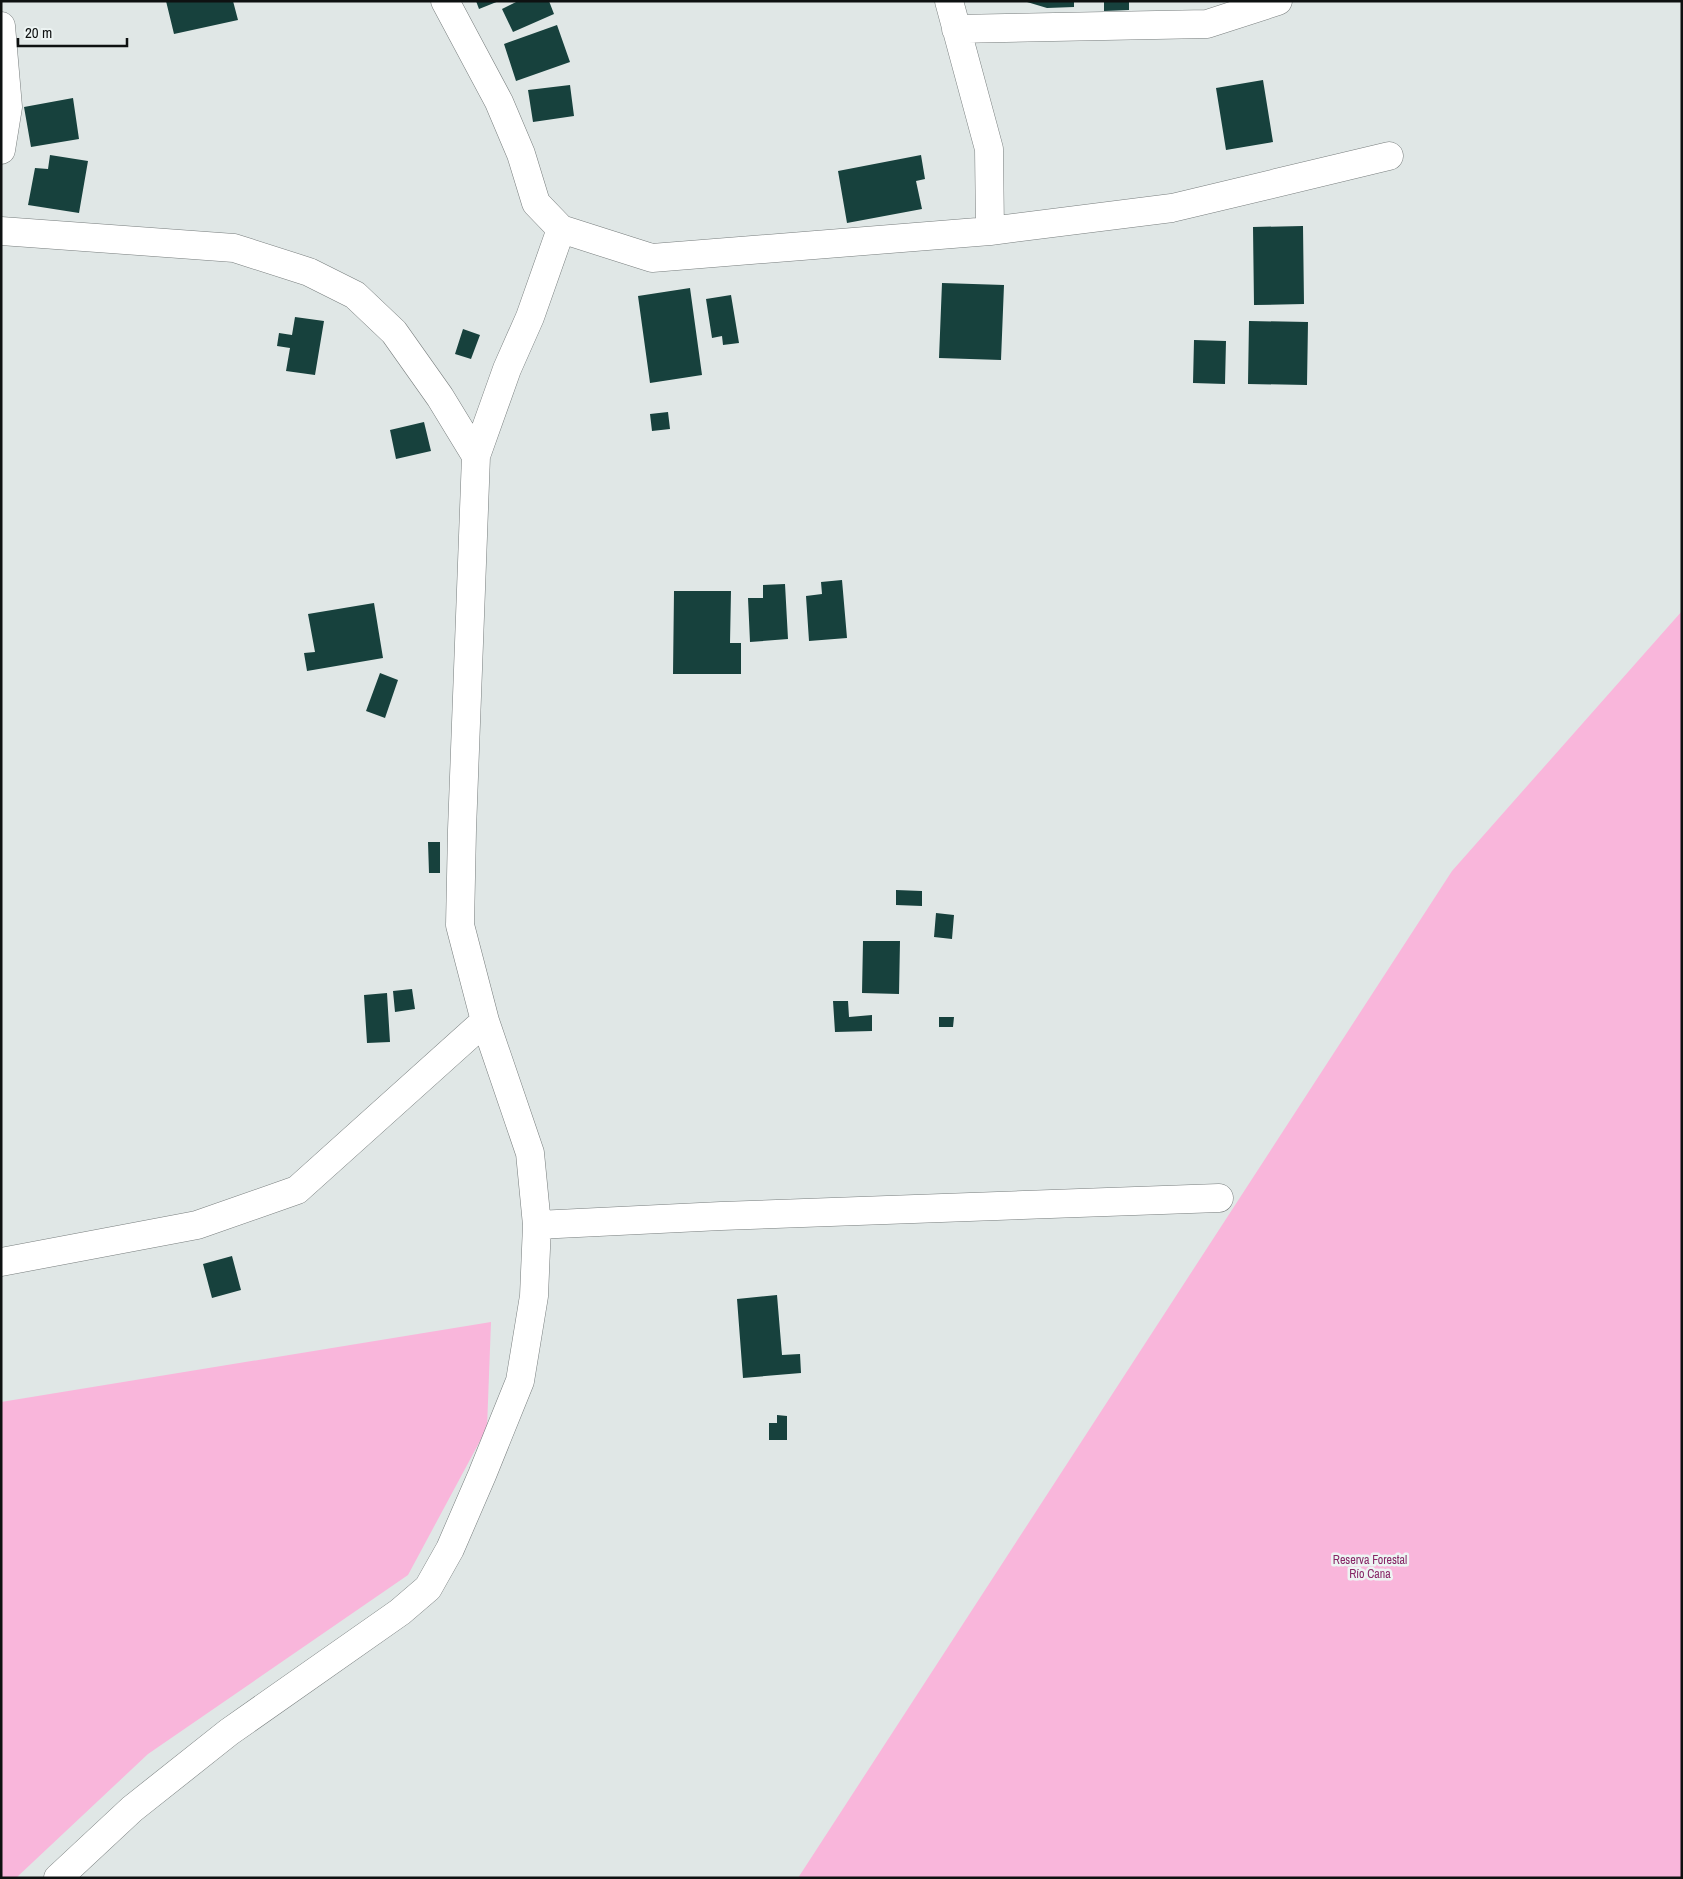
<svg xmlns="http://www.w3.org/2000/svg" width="1683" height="1879" font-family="'Archivo Narrow',sans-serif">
  <rect width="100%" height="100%" fill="#e0e7e6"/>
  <path fill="#f9b6db" d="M1682,611V1878H798L1452,871Z
    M491,1322L487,1428L408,1575L148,1754L16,1878H1V1402Z"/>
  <path fill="#17413d" d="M166,1H233L238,20L174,34Z
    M476,1H499L479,9Z
    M518,1H549L554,14L513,32L502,9Z
    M1074,1V7L1047,8L1027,2Z
    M1104,1H1129V10L1104,11Z
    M557,25L570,62L516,81L504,44Z
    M1263,80L1273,142L1226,150L1216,88Z
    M570,85L574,116L533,122L528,90Z
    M73,98L79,139L31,147L24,107Z
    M50,155L88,161L79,213L28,205L35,168L48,169Z
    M921,155L925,179L916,181L922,209L847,223L838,171Z
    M1303,226L1304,304L1254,305L1253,227Z
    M942,283L1004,285L1001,360L939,358Z
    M690,288L702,375L650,383L638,296Z
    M731,295L739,343L723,345L722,336L712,338L706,299Z
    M295,317L324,321L315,375L286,371L290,348L277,346L279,333L292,335Z
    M1249,321L1308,322L1307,385L1248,384Z
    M463,329L480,335L471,359L455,354Z
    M1194,340L1226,341L1225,384L1193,383Z
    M668,412L670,429L652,431L650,414Z
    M424,422L431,451L396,459L390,430Z
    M842,580L847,638L809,641L806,596L822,594L821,582Z
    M785,584L788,639L750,642L748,598H763V585Z
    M674,591H731L730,643H741V674H673Z
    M374,603L383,658L307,671L304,653L315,652L308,614Z
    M380,673L398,680L385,718L366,711Z
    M428,842H440V873H429Z
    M896,890L922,891V906L896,905Z
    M936,913L954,915L952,939L934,937Z
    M863,941H900L899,994L862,993Z
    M412,989L415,1009L395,1012L393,991Z
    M387,993L390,1042L367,1043L364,995Z
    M833,1001H848L849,1017L872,1015V1031L835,1032Z
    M939,1017H954L953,1027H939Z
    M232,1256L241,1290L212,1298L203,1264Z
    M777,1295L782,1355L800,1354L801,1373L743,1378L737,1299Z
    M777,1415L787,1416V1440H769V1423H777Z"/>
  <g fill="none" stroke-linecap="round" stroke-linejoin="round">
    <defs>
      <path id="street" d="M1,26L8,107L1,150
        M956,29L1207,24L1278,1
        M561,229L652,258L990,231L989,149L949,1
        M1,231L234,248L309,272L355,295L394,332L440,397L476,456
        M990,231L1172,208L1389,156
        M537,1225L721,1216L1219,1198
        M1,1262L197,1225L297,1190L485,1021
        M58,1878L132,1809L229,1732L400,1612L428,1588L450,1549L482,1475L520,1381L534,1296L537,1225L530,1153L485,1021L460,925L462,830L476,456L507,369L530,317L561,229L536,203L521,154L499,102L445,1"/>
    </defs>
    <use href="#street" stroke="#777d7d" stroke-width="29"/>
    <use href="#street" stroke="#fff" stroke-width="28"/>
  </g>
  <g text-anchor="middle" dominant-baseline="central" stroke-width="5" stroke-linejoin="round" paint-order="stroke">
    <g font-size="12" fill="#862665" stroke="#edf4f3">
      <text x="1370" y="1560">Reserva Forestal<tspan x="1370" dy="14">Río Cana</tspan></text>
    </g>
  </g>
  <rect width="1683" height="1879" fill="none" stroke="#0e1111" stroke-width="5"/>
  <path d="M18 38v8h109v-8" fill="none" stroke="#0e1111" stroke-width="2.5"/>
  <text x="25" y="38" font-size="15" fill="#0e1111" stroke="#edf4f3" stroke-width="4" paint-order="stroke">20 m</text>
</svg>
